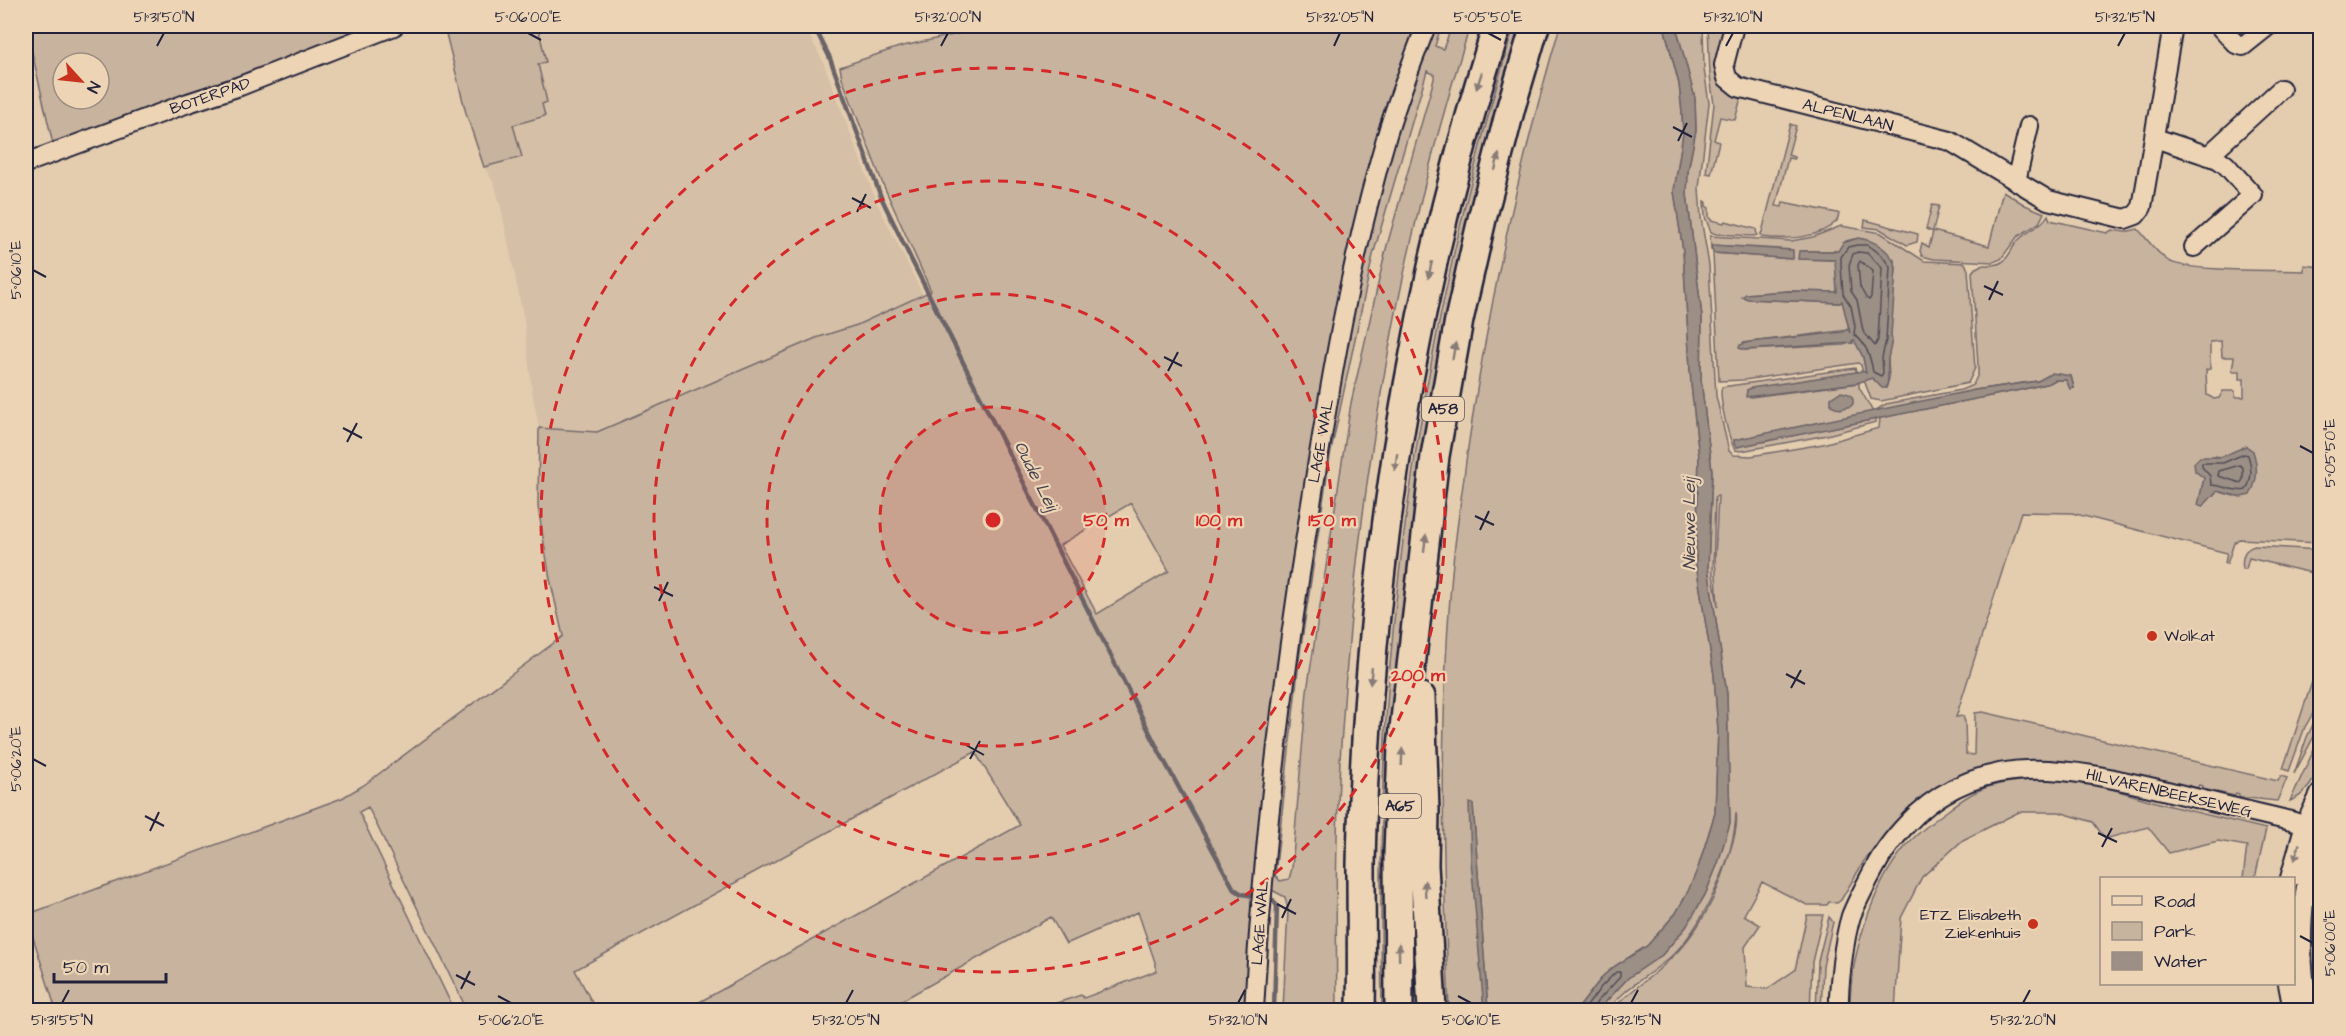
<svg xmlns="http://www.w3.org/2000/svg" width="2346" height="1036" font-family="'Architects Daughter',sans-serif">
  <rect width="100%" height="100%" fill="#e4cdaf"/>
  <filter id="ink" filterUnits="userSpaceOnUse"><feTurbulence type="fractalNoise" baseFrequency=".0167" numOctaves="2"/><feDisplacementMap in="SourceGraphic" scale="12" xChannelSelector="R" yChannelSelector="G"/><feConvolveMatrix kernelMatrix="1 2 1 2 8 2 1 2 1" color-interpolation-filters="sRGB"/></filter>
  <g filter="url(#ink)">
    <path fill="#d5bfa6" d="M538,26H804L822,59L877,203L923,295L857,325L816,338L597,432L539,428L532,392L524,320L501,208L494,183L484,167L522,157L512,125L547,102L538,64L546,62Z"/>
    <path fill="#c8b39e" stroke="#756a6c" stroke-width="1.5" fill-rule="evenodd" d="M26,26H374L56,147L52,140ZM63,63H99V99H63Z
      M444,26H538L546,62L538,64L547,102L542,104L545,116L513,125L522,157L484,167L466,113Z
      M993,26H1417L1349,266L1248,1010H1035L1081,995L1084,998L1156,971V965L1138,912L1066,944L1051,917L885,1010H685L1020,825L975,752L575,970L596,1010H467L368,807L359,812L454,1010H56L26,915L342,798L364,785L563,636L550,579L538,507L539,428L597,432L816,338L857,325L931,291L882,182L842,78L840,67L899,47ZM1131,503L1169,571L1097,614L1060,545Z
      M1432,26H1441L1435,46L1443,49L1452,26H1470C1395,259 1356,501 1341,745C1335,833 1336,922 1337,1010H1283L1288,910L1285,897L1270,889L1273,816L1340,361L1389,147ZM1427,71L1434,74V79L1386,249L1351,403L1307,691L1292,868L1289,879L1280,881L1275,875L1300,653L1330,456L1373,255Z
      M1514,26H1522L1430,405L1415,504L1396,685L1391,1010H1382C1380,895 1380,780 1390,665C1408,447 1451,234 1514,26Z
      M1560,26H1664L1679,84L1682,112L1683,134L1674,191L1683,251L1691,384L1699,457L1696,564L1714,675L1718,730L1715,813L1698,868L1689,891L1676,913L1647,946L1615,966L1603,976L1577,1010H1488L1473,805L1484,1010H1449C1443,869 1439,727 1451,585C1454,543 1461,502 1466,461C1487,313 1518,168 1560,26Z
      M1676,26H1703L1704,69L1709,103L1699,188L1701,218L1709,265L1716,396L1729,451L1734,455L1751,456L1823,444L1879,428L1880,418L2020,390L2049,383L2055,380H2066L2070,386L2074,388L2071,376L1975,390L1877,412L1876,410L1886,404L1961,390L1973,385L1978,374V365L1972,272C1981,260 1991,269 2002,262C2009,258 2011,249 2016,243C2025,231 2040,229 2048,215L2050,220L2107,233L2112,230L2125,232L2138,229C2147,239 2156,252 2167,260C2182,272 2279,270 2304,271V265L2320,267V543L2239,539L2234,543L2227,564L2225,563L2227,553L2072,513L2021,512L1956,717L1963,716L1965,722L1966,754L1974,755L1975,713L1983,712L2278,781L2281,776L2287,778L2277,801L2239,797V794L2236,793L2235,796L2202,789V786L2199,785L2197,788L2084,764L2045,762L2014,766L1890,830L1864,861L1841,900L1837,903L1829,902L1827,905H1807L1762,882L1744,915L1760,925L1745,947L1747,987L1767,989L1795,970L1807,915H1823L1812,962L1810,1010H1612C1628,991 1649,980 1667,962C1700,932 1720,891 1731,848C1735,836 1738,824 1736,812C1735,858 1702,930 1667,960C1644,979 1627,986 1608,1010H1598L1628,978L1662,955L1686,927L1705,895L1718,863L1730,823L1727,694L1708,567L1712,471L1701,380L1702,317L1687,194L1688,171L1696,130L1695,99ZM2221,341L2222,357H2234L2232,371H2240V379H2244V397H2235V391H2223L2219,398L2214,399L2207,395L2206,370L2210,369V342ZM2246,446L2234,496L2217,491L2203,506L2199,505L2204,478L2200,473L2215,456C2227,459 2236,451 2246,446ZM1718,496L1715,558L1718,607L1713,574L1715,497Z
      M1708,26H1727L1719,56L1742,94L1735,120L1720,117L1714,140L1719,142L1711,174L1706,173L1714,104L1710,76Z
      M1790,124L1796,126L1788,155L1794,157V159L1788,158L1776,206L1782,207L1783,202L1837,213L1839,214L1837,221C1819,239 1786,240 1762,237L1760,235L1762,232Z
      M2003,191L2025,205L2044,213L2039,223L2017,237L2001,259L1993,262L1934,259L1922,256L1920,251L1922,243L1929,247L1933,232L1926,229L1932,205L1939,206L1933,231L1989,246Z
      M1704,201L1706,202V206L1709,208V217L1711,220L1724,223L1725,221L1756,229L1757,235L1754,236L1716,234L1711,232L1705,217Z
      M1865,220L1918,234L1917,242L1907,245L1880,229L1864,227Z
      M1841,226L1881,233L1924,261L1965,263L1968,270L1975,368L1968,383L1881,401L1871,399L1864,380L1872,378L1886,388L1889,379L1888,358L1896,268L1894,260L1878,245L1854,239L1846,241L1839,251H1801L1799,259L1836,260L1837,292L1788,291L1746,294L1748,299L1840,303L1843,301L1850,333L1848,330L1743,343L1745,350L1844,345L1855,340L1863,357L1866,373H1863L1861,365L1858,363L1744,380L1719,381L1713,253L1792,259L1763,249L1713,245L1711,248L1710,236L1791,241L1813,237Z
      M1855,368L1857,373L1747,390L1751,397L1859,383V387L1873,412L1734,440L1737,447C1784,437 1830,428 1876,419V422L1827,435L1741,451L1735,450C1729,440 1718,396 1722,387Z
      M2255,546L2320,550V575L2249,558L2246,569H2243C2241,558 2244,548 2255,546Z
      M2320,658V701L2305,727L2289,771L2283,769Z
      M2320,710V725L2294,774L2307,737Z
      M2320,737C2321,745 2322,755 2320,763C2317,778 2305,796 2290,801Z
      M2060,778L2088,782L2166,805L2266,829L2255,878H2243L2247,846L2218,841L2169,853L2148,827L2105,839L2093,822L2059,812H2019L1963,840L1922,877L1901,918L1895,1010H1850C1849,960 1872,886 1905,847C1917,833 1933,821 1947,811C1957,803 1970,794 1982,789C2006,780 2035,780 2060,778Z
      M2320,857V1010H2317C2306,959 2309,908 2320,857Z
      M1829,917L1833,922L1823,966L1821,1010H1816L1818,961Z"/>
    <path fill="#9c8f85" stroke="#6b6367" stroke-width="1.5" d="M1664,26H1676L1695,98L1696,130L1688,171L1687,194L1702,317L1701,380L1712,471L1708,567L1727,694L1730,823L1718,863L1705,895L1686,927L1662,955L1628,978L1598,1010H1577L1603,976L1615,966L1647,946L1676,913L1688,891L1698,868L1715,813L1718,730L1714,675L1696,564L1699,457L1691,384L1683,251L1674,191L1683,134L1682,112L1679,84Z
      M1858,238C1875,240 1892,251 1896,268L1891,335C1893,343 1889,351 1888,359C1887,370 1890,378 1886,388H1882L1872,378L1857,383L1746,397L1747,390L1751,388L1850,373L1862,371L1866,373L1863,357L1854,340L1852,341L1853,343L1745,350L1739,348L1740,345L1749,342L1843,332L1848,329L1850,333L1842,301L1840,303L1748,299L1742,297L1746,294L1788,291L1837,292L1835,260L1798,259L1799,251H1838L1843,243Z
      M1713,245L1793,250V259L1714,253L1711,248Z
      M2052,373L2071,376L2074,388L2070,389L2066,380H2055L2050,383L2020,390L1737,447L1734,444V440L1975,390L2038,381Z
      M1840,392C1848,393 1854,394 1853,404L1851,406L1840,409L1831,405V398Z
      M2246,446L2253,451C2258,467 2258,480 2250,495L2241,497L2217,491L2203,506L2198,505L2204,478L2195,471L2194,463L2200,457H2221Z
      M1469,803L1473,804L1488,1010H1484L1471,860Z"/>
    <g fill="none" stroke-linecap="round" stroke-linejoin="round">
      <path stroke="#534e59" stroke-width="1.5" d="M1857,245H1867L1875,250L1883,257L1890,267L1886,340L1882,358L1883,373L1881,376L1873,372C1871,359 1866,342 1854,335L1855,326L1851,306L1843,294L1841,266V257L1848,247Z
        M1858,252L1867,253L1882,268L1878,340L1875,346L1863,331L1857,300L1851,291L1849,265L1853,254Z
        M1860,261L1873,271L1871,297L1869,300L1866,298L1860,287L1858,265Z
        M2244,454L2248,455C2252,467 2253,478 2246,490C2236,493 2222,485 2211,485L2210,476L2202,467V463H2223Z
        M2240,465L2243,468V479L2241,483L2218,476L2219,471Z
        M1584,1010L1601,987L1616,972H1620V977L1596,1003L1594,1010"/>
      <path stroke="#6b6367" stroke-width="4.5" d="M814,26L829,56L881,197L911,259L1160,753L1234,889L1242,894L1259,897
        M1267,899L1273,900L1277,906L1274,1010"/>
      <defs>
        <path id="minor" d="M1734,26L1724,65L1727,78L1738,87L1950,141L2048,200L2125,219L2136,215L2142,207L2173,26
          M2219,26L2236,44L2243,46L2268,26
          M2155,138L2218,159L2226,165L2253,195L2194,247
          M2209,155L2281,89
          M26,163L188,103L240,86L394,26
          M2016,181L2029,126
          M2290,878L2305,825L2320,794
          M2288,984L2293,1010
          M1254,1010C1263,842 1283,676 1310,510C1330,384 1351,257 1387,135C1398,98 1412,62 1426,26
          M1839,1010C1838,988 1844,938 1851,916C1857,901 1865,886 1873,871C1884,849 1899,831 1917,814C1990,748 2076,770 2163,790C2206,801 2248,811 2291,821L2320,830
          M2310,1010C2296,956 2301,881 2320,829"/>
        <path id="highway" d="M1421,697L1425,810L1424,865L1432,1010
          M1361,1010C1362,962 1361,913 1361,865C1362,808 1365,751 1369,694C1386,468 1428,242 1497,26
          M1399,1010L1398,853L1402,746L1435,456L1459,320L1482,219L1511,107L1535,26"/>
      </defs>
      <use href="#minor" stroke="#22223b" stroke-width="22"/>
      <use href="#highway" stroke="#22223b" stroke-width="32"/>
      <use href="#minor" stroke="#ecd4b4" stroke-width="18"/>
      <use href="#highway" stroke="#ecd4b4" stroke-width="27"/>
    </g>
    <defs><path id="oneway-solid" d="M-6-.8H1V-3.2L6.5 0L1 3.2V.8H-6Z" transform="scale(1.5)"/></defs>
    <g fill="#877b78">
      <use href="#oneway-solid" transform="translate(1479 81) rotate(108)"/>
      <use href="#oneway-solid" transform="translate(1497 162) rotate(-76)"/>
      <use href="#oneway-solid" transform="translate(1430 270) rotate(103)"/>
      <use href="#oneway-solid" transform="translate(1454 351) rotate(-80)"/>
      <use href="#oneway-solid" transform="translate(1396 462) rotate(98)"/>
      <use href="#oneway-solid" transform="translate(1425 543) rotate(-83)"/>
      <use href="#oneway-solid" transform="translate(1371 676) rotate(96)"/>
      <use href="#oneway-solid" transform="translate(1402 757) rotate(-88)"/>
      <use href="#oneway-solid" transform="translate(2297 852) rotate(106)"/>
      <use href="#oneway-solid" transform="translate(1425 889) rotate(-93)"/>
      <use href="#oneway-solid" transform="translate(1399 952) rotate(-91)"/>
    </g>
  </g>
  <path fill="none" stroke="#22223b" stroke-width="2" d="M528,33L541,40M1488,33L1501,40M157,46L164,33M941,46L948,33M1334,46L1340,33M1726,46L1733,33M2118,46L2125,33M1673,127L1692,137M1678,141L1687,123M852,198L871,208M857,212L866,194M33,270L46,277M1984,286L2003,295M1989,300L1998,281M1164,357L1182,366M1168,371L1178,352M343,428L362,438M347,442L357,423M2300,446L2313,453M1475,516L1494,525M1480,530L1489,511M654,587L673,596M659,601L668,582M1786,674L1805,684M1791,688L1801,670M966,745L984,755M33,759L46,766M970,759L980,741M145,816L164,826M150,831L159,812M2098,833L2117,842M2102,847L2112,828M1277,904L1296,914M1282,918L1291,899M2300,936L2313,943M456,975L475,985M461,989L470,971M498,996L511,1003M1458,996L1471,1003M62,1003L69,990M846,1003L853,990M1238,1003L1245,990M1631,1003L1638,990M2023,1003L2030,990"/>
  <circle cx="993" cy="520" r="113" fill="#d62828" fill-opacity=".12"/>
  <g fill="none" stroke="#d62828" stroke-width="3" stroke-dasharray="10 8">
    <circle cx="993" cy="520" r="113"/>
    <circle cx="993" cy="520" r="226"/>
    <circle cx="993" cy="520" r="339"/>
    <circle cx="993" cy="520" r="452"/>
  </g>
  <g fill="#c8321e" stroke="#ecd4b4" stroke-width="2">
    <circle cx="2152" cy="636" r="6"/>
    <circle cx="2033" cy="924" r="6"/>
  </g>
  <g text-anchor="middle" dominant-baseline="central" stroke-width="4.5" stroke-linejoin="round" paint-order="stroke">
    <g fill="#ecd4b4" stroke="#5f575f" stroke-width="1.5">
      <rect x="1422" y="397" width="42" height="24" rx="4.5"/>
      <rect x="1379" y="794" width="42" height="24" rx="4.5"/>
    </g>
    <g font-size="15" font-weight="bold" fill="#22223b">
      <text x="1443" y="409">A58</text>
      <text x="1400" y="806">A65</text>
    </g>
    <g font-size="16" fill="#22223b" stroke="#ecd4b4">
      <text transform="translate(210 96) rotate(-19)">BOTERPAD</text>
      <text transform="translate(1848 115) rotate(14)">ALPENLAAN</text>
      <text transform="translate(1321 441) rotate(-80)">LAGE WAL</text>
      <text transform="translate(2169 793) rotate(13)">HILVARENBEEKSEWEG</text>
      <text transform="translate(1260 923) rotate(-86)">LAGE WAL</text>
    </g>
    <g font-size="16" fill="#22223b" stroke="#ecd4b4" text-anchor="start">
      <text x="2164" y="636">Wolkat</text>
      <text x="2021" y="915" text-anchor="end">ETZ Elisabeth<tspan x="2021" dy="18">Ziekenhuis</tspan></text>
    </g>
    <g font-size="18" font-style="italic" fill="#474351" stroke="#ecd4b4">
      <text transform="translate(1036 476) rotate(63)">Oude Leij</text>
      <text transform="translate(1689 524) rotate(-90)">Nieuwe Leij</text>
    </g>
  </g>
  <circle cx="993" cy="520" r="9" fill="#d62828" stroke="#ecd4b4" stroke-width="3"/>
  <g font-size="18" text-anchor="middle" font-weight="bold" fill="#d62828" stroke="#ecd4b4" stroke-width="4.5" stroke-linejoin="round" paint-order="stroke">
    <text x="1106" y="526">50 m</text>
    <text x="1219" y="526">100 m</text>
    <text x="1332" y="526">150 m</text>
    <text x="1418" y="681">200 m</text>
  </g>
  <rect width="2346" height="1036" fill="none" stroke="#ecd4b4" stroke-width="66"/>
  <rect x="2100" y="877" width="195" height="108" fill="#ecd4b4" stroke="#9b8d84" stroke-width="1.5"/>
  <rect x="2112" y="896" width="30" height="9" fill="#ecd4b4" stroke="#9b8d84" stroke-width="1.5"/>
  <text x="2154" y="907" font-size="18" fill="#22223b">Road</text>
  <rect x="2112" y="922" width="30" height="18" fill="#c8b39e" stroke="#9b8d84" stroke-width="1.5"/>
  <text x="2154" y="937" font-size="18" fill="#22223b">Park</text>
  <rect x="2112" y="952" width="30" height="18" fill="#9c8f85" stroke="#9b8d84" stroke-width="1.5"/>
  <text x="2154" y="967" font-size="18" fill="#22223b">Water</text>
  <g transform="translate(81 81) rotate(117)"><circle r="28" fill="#ecd4b4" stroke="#9b8d84" stroke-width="1.5"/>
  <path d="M0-4.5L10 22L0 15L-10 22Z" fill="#c8321e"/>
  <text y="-9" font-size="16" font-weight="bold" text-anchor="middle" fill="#22223b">N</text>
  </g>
  <path d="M54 973v9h112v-9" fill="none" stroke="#22223b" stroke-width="3"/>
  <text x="63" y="973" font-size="18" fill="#22223b" stroke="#ecd4b4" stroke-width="4.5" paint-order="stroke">50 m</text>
  <rect x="33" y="33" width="2280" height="970" fill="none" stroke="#22223b" stroke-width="2"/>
  <g font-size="15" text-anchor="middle" fill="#22223b">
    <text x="164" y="22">51°31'50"N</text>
    <text x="528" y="22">5°06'00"E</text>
    <text x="948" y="22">51°32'00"N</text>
    <text x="1340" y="22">51°32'05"N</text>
    <text x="1488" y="22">5°05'50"E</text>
    <text x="1733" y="22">51°32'10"N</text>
    <text x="2125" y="22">51°32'15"N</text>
    <text transform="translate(16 270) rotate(-90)" y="5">5°06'10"E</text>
    <text transform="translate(2330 453) rotate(-90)" y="5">5°05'50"E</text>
    <text transform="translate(16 759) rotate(-90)" y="5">5°06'20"E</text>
    <text transform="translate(2330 943) rotate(-90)" y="5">5°06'00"E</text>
    <text x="62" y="1025">51°31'55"N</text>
    <text x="511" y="1025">5°06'20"E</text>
    <text x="846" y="1025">51°32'05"N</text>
    <text x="1238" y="1025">51°32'10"N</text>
    <text x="1471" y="1025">5°06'10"E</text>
    <text x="1631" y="1025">51°32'15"N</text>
    <text x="2023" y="1025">51°32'20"N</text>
  </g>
</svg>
